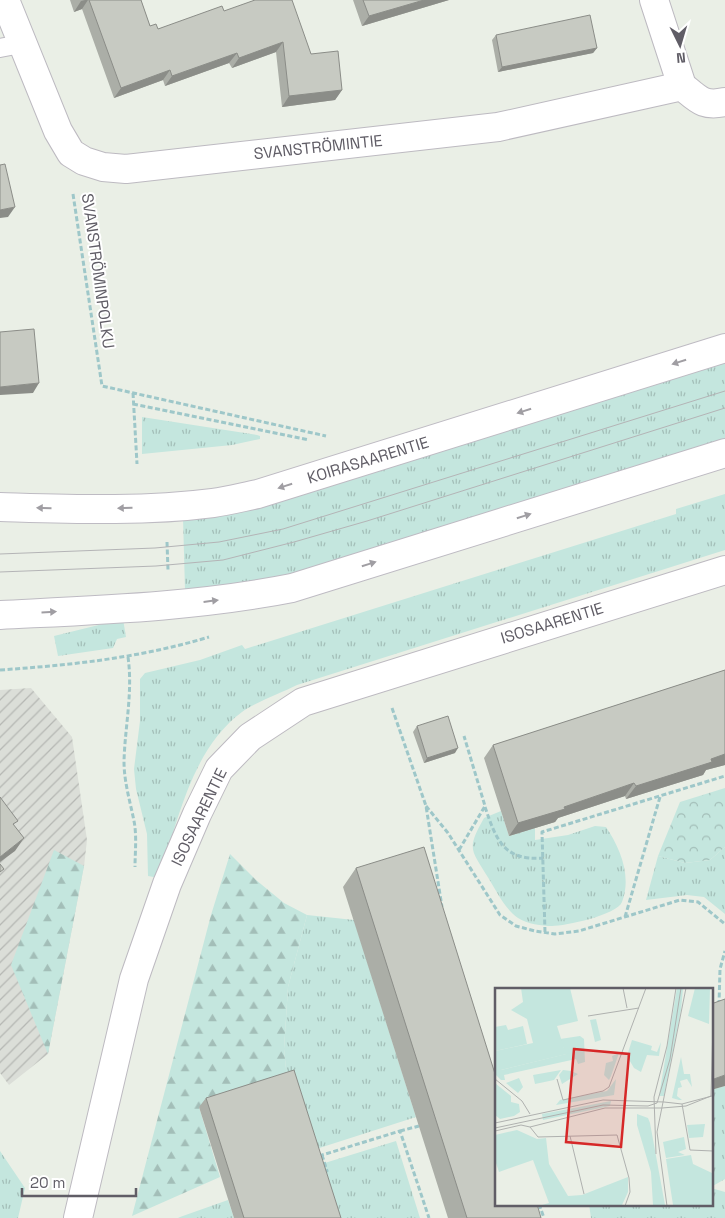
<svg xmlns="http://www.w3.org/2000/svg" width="725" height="1218" font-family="'Space Grotesk',sans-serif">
  <defs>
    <pattern id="industrial-furrows" width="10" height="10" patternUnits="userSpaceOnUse" patternTransform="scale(1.25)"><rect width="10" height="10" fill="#dbded8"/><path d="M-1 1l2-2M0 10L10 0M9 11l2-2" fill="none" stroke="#b5b7b3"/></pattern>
    <pattern id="grass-tufts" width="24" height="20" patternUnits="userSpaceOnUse" patternTransform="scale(1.25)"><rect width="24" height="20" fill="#c4e6de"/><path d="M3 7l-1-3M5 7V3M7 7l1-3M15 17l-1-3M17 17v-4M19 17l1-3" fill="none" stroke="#a3beb8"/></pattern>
    <pattern id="forest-firs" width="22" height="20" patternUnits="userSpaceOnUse" patternTransform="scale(1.25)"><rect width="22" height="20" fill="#c4e6de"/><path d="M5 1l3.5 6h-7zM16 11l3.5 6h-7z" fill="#a3beb8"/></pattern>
    <pattern id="park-crowns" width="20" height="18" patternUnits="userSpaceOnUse" patternTransform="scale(1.25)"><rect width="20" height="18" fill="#c4e6de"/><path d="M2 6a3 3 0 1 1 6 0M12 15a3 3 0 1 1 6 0" fill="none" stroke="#a3beb8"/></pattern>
  </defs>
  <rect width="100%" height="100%" fill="#eaefe6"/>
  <path fill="url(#industrial-furrows)" d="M31,688L72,737L87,840L84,866L48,1054L9,1085L0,1073V690Z"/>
  <path fill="url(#grass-tufts)" d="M725,359V441L314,570L246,584L185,590L183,518Z
    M142,417L257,435L260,436V439L232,445L142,454Z
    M725,494V550L297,685C281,693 256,702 242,712C191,750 178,821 159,878L148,876L147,834L136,789L134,769L140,721V679L145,673L200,660L242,645L245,649L676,514V509Z
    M123,619L126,637L117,639L113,648L58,656L54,636Z
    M501,811L509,836L535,828V840L568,835L595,826L606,827C620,848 632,876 622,902C617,915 565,926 552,926C542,926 527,924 518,918C505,909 497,892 489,879C471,849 466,850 484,818Z
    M725,847V914L704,897L687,895L646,900L658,856L685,863L710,860Z
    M307,915L354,920L416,1117L310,1151L287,1079L284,1049L288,987Z
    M725,1086V1179L711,1187V1090Z
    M396,1141L420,1218H331L315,1166Z
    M0,1151L25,1188L18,1218H0Z
    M711,1188L725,1192V1218H591L589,1204H711Z
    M228,1200L234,1218H178L180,1217Z"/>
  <path fill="url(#forest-firs)" d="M54,850L84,866L48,1054L11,965Z
    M230,854L256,880L284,903L307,915L288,987L284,1049L287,1079L199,1107L220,1177L132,1216L211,915Z"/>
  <path fill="url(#park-crowns)" d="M725,788V847L710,860L685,863L658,856L680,802Z"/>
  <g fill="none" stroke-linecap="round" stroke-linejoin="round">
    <defs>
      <path id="service" d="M0,48L21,44"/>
      <path id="minor" d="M5,0L58,131L71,153L84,161L103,167L126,169L498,127L682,86
        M654,0L682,86
        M682,86C698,99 703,107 725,102
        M78,1218L134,979L167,884L197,814L219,769L250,737L303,702L725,570"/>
      <path id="secondary" d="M0,507C71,509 143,512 213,503C228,501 243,497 258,494L725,348
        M0,615C98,610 196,607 292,588L725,453"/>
    </defs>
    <use href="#service" stroke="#bdbac1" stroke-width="20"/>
    <use href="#minor" stroke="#bdbac1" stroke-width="30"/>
    <use href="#secondary" stroke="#bebbc3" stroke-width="30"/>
    <path stroke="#9ec7c9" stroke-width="3" stroke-dasharray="5 2.5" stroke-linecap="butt" d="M73,194L102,386L326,436
      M133,393L137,464
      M133,404L309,440
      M167,542L168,570
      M128,657C133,692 125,726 124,761C124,782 130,801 134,821C137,836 135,853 135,867
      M0,670C72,665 139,658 209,637
      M392,708L426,806L442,907
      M426,806L448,833L500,915L516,926L535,931L555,934L579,931L680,900L698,902L725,924
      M485,807C496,839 503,861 543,858
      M459,850L485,806L464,736
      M625,917L660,797
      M545,932L542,832L725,776
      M719,1005L720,969L725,951
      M400,1131L419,1126
      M322,1155L327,1171L323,1173
      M319,1156L400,1131L429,1218
      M539,1204L544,1218"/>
    <use href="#service" stroke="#fff" stroke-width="18"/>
    <use href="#minor" stroke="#fff" stroke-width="28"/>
    <use href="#secondary" stroke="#fff" stroke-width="28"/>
    <path stroke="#b4b4b6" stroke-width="1" d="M0,554L155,548L219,542L283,529L725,391
      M0,572L156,566L223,560L294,542L367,521L725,408"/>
  </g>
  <path fill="#abaea7" d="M70,0H141L150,26L158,29L224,11L311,54L342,90L335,100L282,107L276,52L232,68L229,63L165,86L163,80L114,98L82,9L74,12Z
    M353,0H449L362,26Z
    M496,35L597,48L593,53L498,72L492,40Z
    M725,670V765L706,770L703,775L626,799L625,796L558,818L555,822L509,836L484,758L493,745Z
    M417,726L455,753L424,763L413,732Z
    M356,868L541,1218H448L343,887Z
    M206,1098L341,1218H234L199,1107Z"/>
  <path fill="#8b8d88" d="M85,0H88L82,9L74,12L81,1Z
    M424,0H449L362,26L369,16Z
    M283,42L276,52L232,68L239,58Z
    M597,48L593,53L498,72L502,67Z
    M237,53L229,63L165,86L172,76Z
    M170,70L163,80L114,98L121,88Z
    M342,90L335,100L282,107L289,96Z
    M15,207L8,217L0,218V210Z
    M39,383L33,393L0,395V387Z
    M458,748L455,753L424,763L427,758Z
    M725,754V765L706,770L703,775L626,799L636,786L711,759Z
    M634,783L625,796L558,818L555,822L509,836L518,823L564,807Z
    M24,838L15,851L0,862V857Z
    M725,1075V1086L711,1090V1080Z"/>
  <path fill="#c7cac2" stroke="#8b8d88" d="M89,0H141L150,26L156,24L158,29L222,6L224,11L255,0H292L311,54L338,51L342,90L289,96L283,42L239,58L237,53L172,76L170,70L121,88Z
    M363,0H424L369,16Z
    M590,15L597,48L502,67L496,35Z
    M5,164L15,207L0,210V165Z
    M34,329L39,383L0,387V332Z
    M725,670V754L711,759L712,762L636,786L634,783L564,807L565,809L518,823L493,745Z
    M448,716L458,748L427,758L417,726Z
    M0,797L18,821L13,824L24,838L0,857Z
    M424,847L496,1077V1204H537L541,1218H467L356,868Z
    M0,864L4,869L0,872Z
    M725,999V1075L711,1080V1004Z
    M294,1070L341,1218H244L206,1098Z"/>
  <defs><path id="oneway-solid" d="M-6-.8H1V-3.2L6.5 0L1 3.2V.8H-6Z" transform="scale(1.25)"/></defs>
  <g fill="#a09ea3">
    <use href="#oneway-solid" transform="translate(679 362) rotate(162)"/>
    <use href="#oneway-solid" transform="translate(524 411) rotate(162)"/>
    <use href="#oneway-solid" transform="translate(285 486) rotate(163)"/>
    <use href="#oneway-solid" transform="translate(44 508) rotate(-179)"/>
    <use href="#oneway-solid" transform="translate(125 508) rotate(178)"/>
    <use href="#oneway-solid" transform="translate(524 516) rotate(-17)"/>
    <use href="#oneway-solid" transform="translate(369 564) rotate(-17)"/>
    <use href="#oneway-solid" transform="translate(211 601) rotate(-7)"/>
    <use href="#oneway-solid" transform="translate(49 612) rotate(-3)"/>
  </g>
  <g text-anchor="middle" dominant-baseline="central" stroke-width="4" stroke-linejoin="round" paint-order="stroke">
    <g font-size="16" fill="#605d66" stroke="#fff">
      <text transform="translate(318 147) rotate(-6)">SVANSTRÖMINTIE</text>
      <text transform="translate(98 271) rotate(82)">SVANSTRÖMINPOLKU</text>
      <text transform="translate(368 460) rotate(-17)">KOIRASAARENTIE</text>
      <text transform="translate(552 623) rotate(-17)">ISOSAARENTIE</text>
      <text transform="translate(199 817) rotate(-64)">ISOSAARENTIE</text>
    </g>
  </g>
  <g transform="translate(495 988)">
    <rect width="218" height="218" fill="#eaefe6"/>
    <path d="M182,0H188L186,22L169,108H164ZM101,31L106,52L100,54L95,32ZM85,48L89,51L90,74L83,76L81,71L9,87L10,92H6V82L71,66L65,51ZM137,52L157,58L156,62L162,64L166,54L164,68L152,67L146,84L139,80L132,68ZM186,69L189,86H195L197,99L192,91L185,93L187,99L183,100L182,108L187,112H184L177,110ZM66,82L59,92L40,96L38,87ZM68,82L76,83L83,86L67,96L64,87ZM24,90L28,99L23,105L11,95ZM121,91L119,107L61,117L65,112L112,103ZM116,113L115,118L48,132L47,126ZM210,136L208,149L194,150L192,137ZM189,149L191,161L183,164L190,167L171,170L168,154Z" fill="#c4e6de"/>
    <path d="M26,0H75L83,33L62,38L69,60L80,64L6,82V92L0,86V63L38,55L32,31L16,22L28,14ZM200,0H215L214,36L193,28ZM124,65L116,88L114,92L109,87L111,75L118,73L117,68ZM0,95L16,108V114L24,116L25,124L19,128L5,131L0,127ZM142,126L153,130L155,135L170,217H158L156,184L142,137ZM22,142L42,151L51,150L54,176L73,208L87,207L133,189V204L127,217H47L54,215L38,172L4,184L0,172V147Z" fill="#c4e6de"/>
    <path d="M11,37L13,42L28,38L32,56L0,63V39ZM196,167L198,176L217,185V217H178L171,171Z" fill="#c4e6de"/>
    <path fill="none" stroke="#afb1af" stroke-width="1" d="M128,0L132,20M93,28L144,20M0,91L27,113L35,126M62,91L68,112L108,103L114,99L151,0M216,108L218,37M169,114L187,116L217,108M187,116L195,162L218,163M167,120L191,118L216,108M0,135L108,112L169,114M35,139L43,149L122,147L134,190L135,204L130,218M0,140L108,117L153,118L162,115L175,71L186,0M0,143L26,137L35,139L110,120H167M75,148L89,206M161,166L159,109L172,58L181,0M172,218L162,144L191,0"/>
    <path fill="#d62828" fill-opacity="0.15" stroke="#d62828" stroke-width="2.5" d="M79,61L134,66L126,159L71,154Z"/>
    <rect width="218" height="218" fill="none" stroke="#605d66" stroke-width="2.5"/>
  </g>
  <g transform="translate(680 45) rotate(175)" stroke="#ffffff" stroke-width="4" paint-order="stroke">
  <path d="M0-4L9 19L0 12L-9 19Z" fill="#605d66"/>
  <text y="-8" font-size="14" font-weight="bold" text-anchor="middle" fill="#605d66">N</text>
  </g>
  <path d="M22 1188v8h114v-8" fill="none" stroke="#605d66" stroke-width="2.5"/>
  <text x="30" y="1188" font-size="15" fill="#605d66" stroke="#ffffff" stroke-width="4" paint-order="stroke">20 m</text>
</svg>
